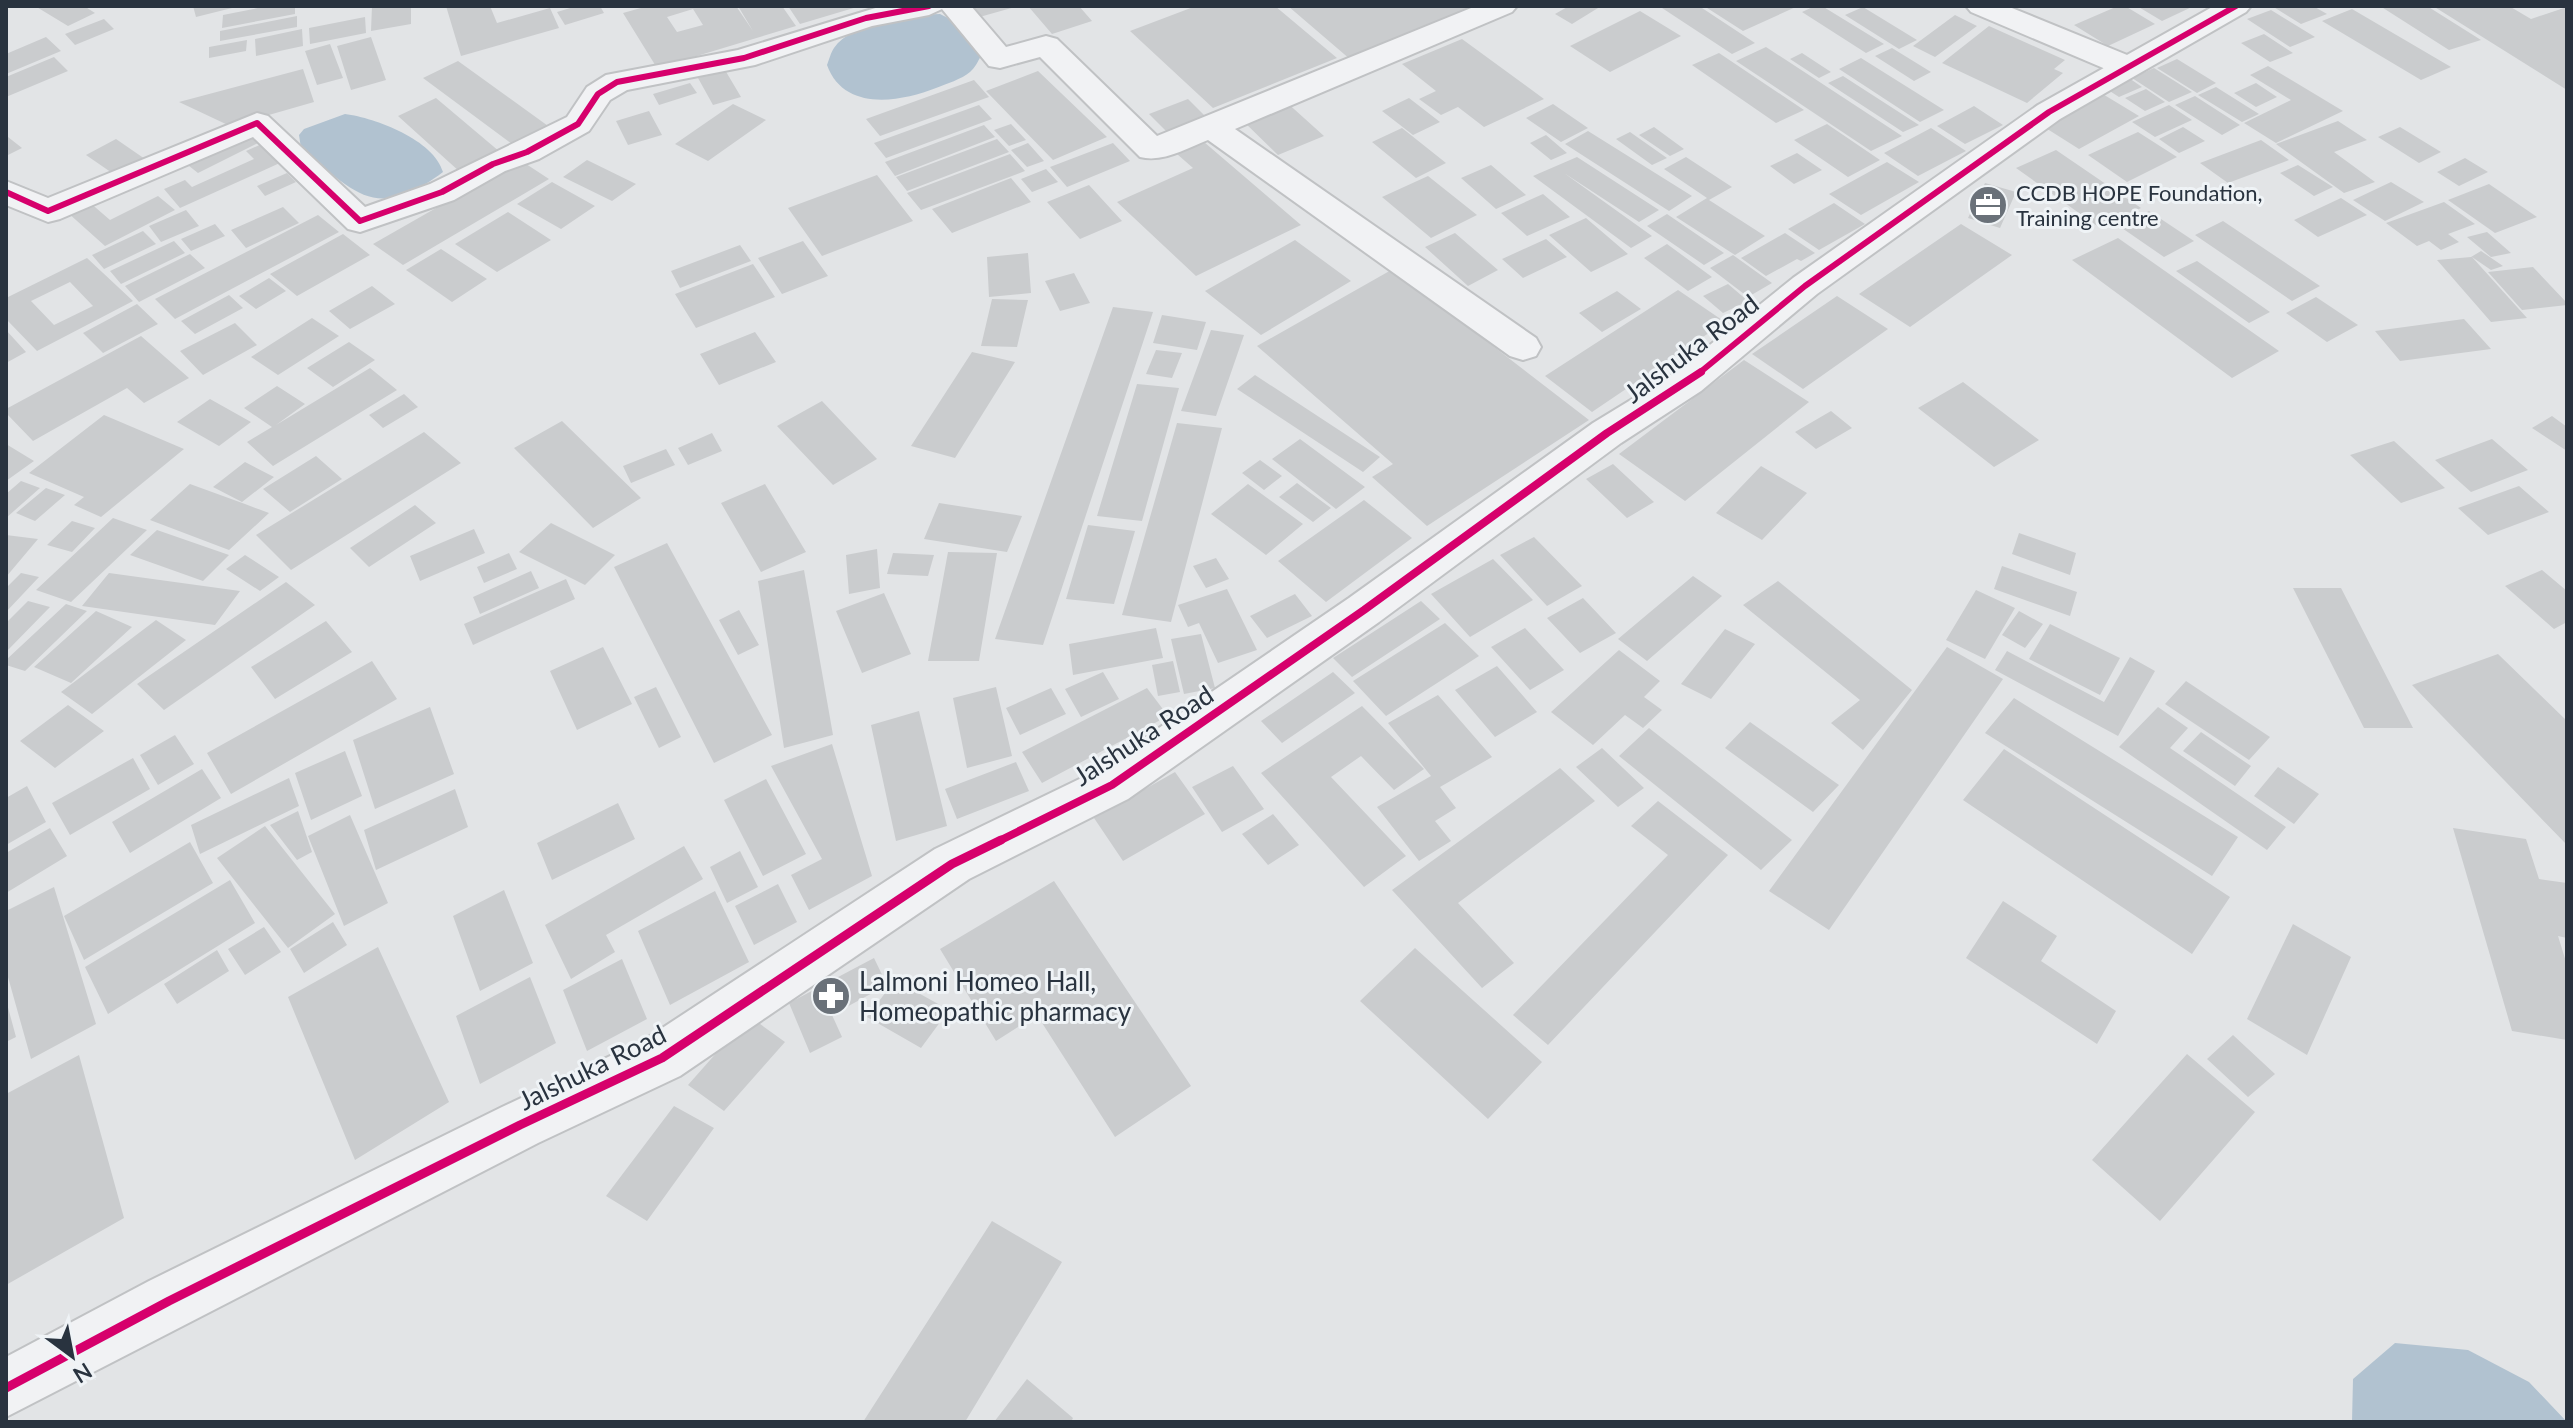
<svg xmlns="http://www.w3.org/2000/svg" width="2573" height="1428" font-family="Lato,sans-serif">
  <rect width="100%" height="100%" fill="#e2e4e6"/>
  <path fill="#b1c2d0" d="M940,14L952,20L981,56C978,61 975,68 970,72C962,79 946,84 936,88C900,102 844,112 827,65C829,60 831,52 834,48C852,22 911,15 940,14Z
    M345,114C376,118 434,140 443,172C376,222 356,194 301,148L299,135L304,129Z
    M2395,1343L2468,1350L2529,1382L2567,1422H2352L2353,1379Z"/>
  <path fill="#caccce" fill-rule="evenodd" d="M35,6H84L95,13L68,26Z
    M193,6H235L236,7L196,17Z
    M268,6H295V14L222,28L223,15Z
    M372,6H411V24L371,31Z
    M446,6H490L497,23L550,8L559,28L461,56Z
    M577,6H600L604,13L565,25L557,12Z
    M648,6H736L753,31L738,6H782L796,26L657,68L623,13ZM693,9L703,25L677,32L667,17Z
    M788,6H857V7L800,24Z
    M967,6H1015V7L976,18Z
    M1028,6H1079L1092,21L1052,34Z
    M1196,6H1275L1337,58L1213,108L1130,31Z
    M1288,6H1471L1477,10L1351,60Z
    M1569,6H1593L1598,8L1572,24L1555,14Z
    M1659,6H1699L1755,43L1732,54Z
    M1704,6H1798L1743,31Z
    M1815,6H1822L1884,44L1866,53L1802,12Z
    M2118,6H2125L2155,24L2108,46L2074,25Z
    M2137,6H2194L2162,21Z
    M2272,6H2313L2327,14L2301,24Z
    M2380,6H2427L2481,40L2449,50Z
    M2433,6H2509L2531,19L2567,7V90Z
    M1863,7L1917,40L1899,49L1845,15Z
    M2352,9L2451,67L2421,80L2322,21Z
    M2271,10L2315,37L2290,47L2247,19Z
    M1640,11L1681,36L1610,72L1570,46Z
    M1955,15L1977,26L1935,57L1913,46Z
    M297,16V27L220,41V31Z
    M365,17L366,33L310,44L309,28Z
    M104,19L114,29L75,45L65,34Z
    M1989,26L2065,60L2054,69L2063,73L2027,103L1942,63Z
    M302,29L303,46L256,56L255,39Z
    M2264,34L2293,53L2270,62L2241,43Z
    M46,37L61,51L6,74V54Z
    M371,37L386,80L351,90L337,46Z
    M1462,39L1544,99L1484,127L1458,107L1441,115L1419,99L1436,91L1402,64Z
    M247,40L246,51L209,58V47Z
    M330,44L343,78L317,85L305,51Z
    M1766,47L1902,136L1871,151L1736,61Z
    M1892,48L1931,72L1914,81L1875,56Z
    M1719,53L1804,110L1776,123L1692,65Z
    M1802,53L1831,72L1819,78L1790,59Z
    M54,57L68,71L6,97V77Z
    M1861,58L1944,110L1920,122L1839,69Z
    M2177,59L2216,83L2197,93L2157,68Z
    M458,61L555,131L520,150L423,78Z
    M2268,66L2343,111L2276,143L2244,123L2291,100L2250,75Z
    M2154,68L2192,92L2169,102L2132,78Z
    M303,69L314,102L230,126L179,102Z
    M725,70L741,97L713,105L698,78Z
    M1038,71L1107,137L1053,160L986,91Z
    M1843,76L1919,125L1903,132L1828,83Z
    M2126,76L2142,87L2119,97L2102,86Z
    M974,80L989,97L880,136L866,119Z
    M690,83L697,93L659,105L653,94Z
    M2256,83L2277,97L2256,107L2234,93Z
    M2216,87L2259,114L2242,122L2198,95Z
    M2146,89L2165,102L2145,111L2125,98Z
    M2101,93L2139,116L2079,149L2041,125Z
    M2195,96L2240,125L2222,135L2175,105Z
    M436,98L500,152L460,172L398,116Z
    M1409,98L1440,122L1413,135L1382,111Z
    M1188,99L1208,119L1169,134L1149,114Z
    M1284,100L1324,136L1278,155L1239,117Z
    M733,104L766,120L708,161L675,144Z
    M1553,104L1588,128L1561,142L1526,118Z
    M979,105L992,119L886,158L874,143Z
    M2169,105L2192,120L2155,137L2132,122Z
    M1974,106L2003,125L1965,144L1937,126Z
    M649,111L662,135L628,145L616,121Z
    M2338,121L2367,140L2334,152L2375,182L2344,193L2276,144Z
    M1011,124L1026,140L1009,146L994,130Z
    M1827,124L1880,160L1848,177L1794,140Z
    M984,125L995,137L895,176L885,162Z
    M1654,127L1684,149L1670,156L1639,135Z
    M2183,127L2205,141L2179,153L2159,139Z
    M2400,127L2441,152L2419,163L2378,137Z
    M1402,128L1446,163L1416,178L1372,142Z
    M1931,128L1966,151L1918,176L1884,153Z
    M249,129L264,140L198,173L184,162Z
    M1588,131L1692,196L1669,211L1565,144Z
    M1630,132L1667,158L1652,165L1616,139Z
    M2138,132L2177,157L2127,182L2088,155Z
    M1546,135L1567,153L1551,160L1530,143Z
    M8,137L22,148L6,156V138Z
    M116,139L145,159L115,175L86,155Z
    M997,139L1009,152L907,191L896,177Z
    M2261,140L2289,160L2228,183L2200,163Z
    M1204,142L1301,225L1196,276L1117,202L1193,168L1177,154Z
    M264,143L282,162L180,208L164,189L185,180L192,187L254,159L246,151Z
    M1028,143L1044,161L1027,167L1011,150Z
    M1113,143L1130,161L1067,187L1050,167Z
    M2056,150L2141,208L2100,228L2016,168Z
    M1797,153L1822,170L1794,184L1770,166Z
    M1010,154L1025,171L921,210L907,193Z
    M1577,157L1659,210L1639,222L1564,173L1652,236L1631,248L1533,176Z
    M1686,157L1732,187L1709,200L1765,236L1735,255L1676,217L1707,198L1664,169Z
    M2465,158L2488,172L2459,186L2437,172Z
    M520,160L549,179L403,265L373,244Z
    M587,160L636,184L612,201L563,177Z
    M1887,162L1919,182L1861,215L1829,194Z
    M1491,165L1526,195L1496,209L1461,178Z
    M2298,165L2333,187L2314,196L2280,173Z
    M1046,169L1058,182L1032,192L1021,179Z
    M287,173L296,182L265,196L257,186Z
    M877,175L913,221L822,256L788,208Z
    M1428,176L1477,215L1431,238L1382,197Z
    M1011,178L1031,202L952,233L932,209Z
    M552,182L595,206L561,229L517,204Z
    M2391,182L2424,202L2385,221L2353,200Z
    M1985,183L2016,192L2000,228L1968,218Z
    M2489,184L2537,217L2495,233L2448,200Z
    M1089,185L1122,221L1080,239L1047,202Z
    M1543,194L1570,217L1527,236L1501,213Z
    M158,196L175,210L105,246L67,212L88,201L110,220Z
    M2341,198L2367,215L2318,237L2294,220Z
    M2444,202L2475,224L2448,234L2459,242L2441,250L2429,241L2417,246L2386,223Z
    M1834,203L1865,224L1819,250L1788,229Z
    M283,207L299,223L246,248L231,230Z
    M186,210L199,226L161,242L149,226Z
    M2149,211L2194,241L2164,257L2119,226Z
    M508,212L551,240L497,272L455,244Z
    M1667,214L1724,253L1704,265L1647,226Z
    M318,215L339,232L175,319L155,299Z
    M1586,218L1628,254L1591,272L1549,235Z
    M2223,221L2320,286L2292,301L2195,235Z
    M215,224L225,236L191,251L181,239Z
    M1961,224L2012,255L1910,327L1859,294Z
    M143,231L156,244L104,269L92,255Z
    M2487,232L2511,253L2491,257L2467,237Z
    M1455,233L1498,270L1468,286L1425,247Z
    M1785,233L1815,253L1801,261L1797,259L1766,276L1741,258Z
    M343,234L370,255L297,296L270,274Z
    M2118,238L2279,351L2232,378L2072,260Z
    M1546,239L1567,257L1523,278L1502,259Z
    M1295,240L1351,281L1261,335L1205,291Z
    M174,241L185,253L121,284L110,271Z
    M803,241L828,276L782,294L758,258Z
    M1667,244L1712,277L1688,291L1644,258Z
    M740,245L751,261L680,288L671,271Z
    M441,249L487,279L452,302L406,270Z
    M2481,251L2503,266L2491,270L2472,257L2527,318L2491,322L2437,260L2471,257Z
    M1028,253L1031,293L989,297L987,257Z
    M190,254L205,268L139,302L125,286Z
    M1733,255L1772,283L1748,297L1710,268Z
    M87,258L133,301L37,351L6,319V298ZM70,282L93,306L54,325L31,301Z
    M2197,261L2270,312L2249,323L2176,271Z
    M753,264L775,297L696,328L675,294Z
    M2533,267L2567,303V305L2522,310L2488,272Z
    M1393,269L1589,420L1427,526L1372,477L1393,464L1257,346Z
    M1074,273L1090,303L1060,311L1045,281Z
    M269,278L286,291L256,309L239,296Z
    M1728,284L1748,301L1723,313L1703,296Z
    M372,286L395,304L350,329L329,311Z
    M1678,290L1725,322L1592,412L1545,376Z
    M1617,291L1641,309L1602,332L1579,313Z
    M229,295L243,308L195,334L181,321Z
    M1837,296L1888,329L1803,389L1752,354Z
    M2316,297L2358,325L2327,342L2286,313Z
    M992,299L1028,300L1017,347L981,346Z
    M137,304L158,324L103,353L83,333Z
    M1113,307L1153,312L1043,645L995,639Z
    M1162,315L1206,322L1197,350L1153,343Z
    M312,318L339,336L278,375L251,357Z
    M2464,319L2491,349L2400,361L2375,331Z
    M235,323L257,345L203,375L180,351Z
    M6,330L26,352L6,363Z
    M1211,330L1244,335L1216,416L1181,411Z
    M755,332L776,362L719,385L700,354Z
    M141,336L189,378L144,403L127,388L33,441L6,413V409Z
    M349,342L375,360L333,387L307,368Z
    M1156,350L1182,353L1172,378L1146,374Z
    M972,352L1015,362L955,458L911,446Z
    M1744,360L1809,402L1685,501L1619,454Z
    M370,368L397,390L273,466L247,442L272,427L244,408L277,386L305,404L276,425Z
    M1255,375L1380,457L1363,472L1237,389Z
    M1963,382L2039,440L1994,467L1918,408Z
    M1137,384L1179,388L1142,521L1097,516Z
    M404,394L418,407L383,428L369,415Z
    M210,399L251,422L219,446L177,422Z
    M822,401L877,459L833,485L777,426Z
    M1831,411L1852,428L1816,449L1795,432Z
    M104,415L184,449L101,517L74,505L84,497L29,473Z
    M2552,416L2567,427V451L2532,428Z
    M562,421L641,498L593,528L514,448Z
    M1177,423L1222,428L1171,622L1122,615Z
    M424,432L461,463L291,570L256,535Z
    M712,433L722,451L688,465L678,448Z
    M1300,439L1365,487L1336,509L1272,459Z
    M2492,439L2528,470L2471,492L2435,460Z
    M2394,441L2445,488L2401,503L2350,455Z
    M6,444L34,461L6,481Z
    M666,449L675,465L631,483L623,466Z
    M316,456L342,479L290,512L263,489Z
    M1260,460L1282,476L1264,490L1242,473Z
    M245,462L274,477L242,502L213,487Z
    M1613,464L1654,502L1627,518L1586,479Z
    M1761,466L1807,493L1762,540L1716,513Z
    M21,481L40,488L6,518V494Z
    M1297,483L1331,508L1313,522L1279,497Z
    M190,484L245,504L269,513L229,550L150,520Z
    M765,484L806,552L761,572L721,503Z
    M1248,484L1303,524L1266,555L1211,514Z
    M2519,486L2549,512L2488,535L2458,508Z
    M46,488L65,495L35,521L16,513Z
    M1364,500L1412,538L1326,602L1278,561Z
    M939,503L1022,516L1007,552L924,539Z
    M415,505L436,523L369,567L350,548Z
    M113,518L147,530L71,602L36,590Z
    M72,521L95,528L72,552L47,545Z
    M551,523L615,555L585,585L519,552Z
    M1088,525L1135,531L1114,604L1066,599Z
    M474,529L485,553L420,581L410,556Z
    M157,530L229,555L203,581L130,555Z
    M2019,533L2076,553L2070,575L2012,554Z
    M6,535L38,539L6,577Z
    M1534,537L1582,586L1547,606L1500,555Z
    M667,543L772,735L714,763L614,567Z
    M877,549L880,588L849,594L846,555Z
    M948,552L997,553L979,661H928Z
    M509,553L517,569L484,583L477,567Z
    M893,553L934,555L928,576L887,574Z
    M245,555L279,577L260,591L226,569Z
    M1216,558L1229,579L1206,588L1193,566Z
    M1493,559L1533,600L1470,637L1431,594Z
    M2002,566L2077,592L2070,616L1994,589Z
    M804,570L833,735L784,748L758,581Z
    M2542,570L2567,591V622L2554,629L2505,586Z
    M531,571L539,588L480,614L473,597Z
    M21,573L39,577L6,612V588Z
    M109,573L240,591L215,625L82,606Z
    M1693,576L1722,596L1647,661L1618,639Z
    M566,579L575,599L473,645L464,624Z
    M1778,581L1912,690L1863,750L1831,723L1860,700L1743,605Z
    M286,582L315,605L164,710L137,684Z
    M2293,588H2341L2413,728H2364Z
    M1227,589L1257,650L1218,663L1199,623L1188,627L1178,605Z
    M1976,590L2015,608L1985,659L1946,640Z
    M884,593L911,654L862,673L836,611Z
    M1295,594L1312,616L1267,638L1250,616Z
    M1583,598L1616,633L1580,653L1547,618Z
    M28,601L50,607L6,652V623Z
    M1421,601L1440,619L1352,677L1333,658Z
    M66,604L87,611L25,671L6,665V660Z
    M739,610L759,645L738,655L719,620Z
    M96,611L132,627L71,683L34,667Z
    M2019,611L2043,624L2025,648L2002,635Z
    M156,620L186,640L92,714L61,692Z
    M326,621L352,652L275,699L251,667Z
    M1445,623L1479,656L1386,716L1353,681Z
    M2050,624L2120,658L2100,695L2029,659Z
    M1156,628L1163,658L1073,675L1069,644Z
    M1525,628L1564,670L1530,690L1491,647Z
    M1725,629L1755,644L1711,699L1681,684Z
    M1201,634L1215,688L1184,694L1171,639Z
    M603,647L632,704L577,730L550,671Z
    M1947,647L2003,679L1829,930L1769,891Z
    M1619,650L1660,681L1644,697L1662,710L1643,728L1625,715L1593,745L1551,712Z
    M2007,651L2104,702L2130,657L2155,671L2118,736L1995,670Z
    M2498,654L2567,721V845L2412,685Z
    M372,661L397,699L231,794L207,753Z
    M1173,661L1180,692L1158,696L1152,665Z
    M1497,666L1537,712L1495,737L1455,690Z
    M1103,672L1119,699L1081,717L1065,689Z
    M1333,672L1355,693L1282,743L1261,721Z
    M2186,681L2270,737L2249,760L2165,704Z
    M656,687L681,737L659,748L634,697Z
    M996,687L1012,756L967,768L953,698Z
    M1051,688L1066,714L1020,735L1006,708Z
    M1147,688L1168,716L1042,783L1022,752Z
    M1438,695L1492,757L1440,787L1456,808L1435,821L1451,841L1419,861L1377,807L1431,776L1388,723Z
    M2014,698L2238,837L2212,876L1985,733Z
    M68,705L104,731L55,768L20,741Z
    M1362,706L1424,769L1394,790L1361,756L1331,777L1406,856L1364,887L1261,773Z
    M430,707L454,774L375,809L353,740Z
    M2158,707L2188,728L2170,748L2286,827L2267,850L2119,747Z
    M919,711L947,826L896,841L871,725Z
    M1750,722L1839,785L1813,812L1725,748Z
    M1649,728L1792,840L1761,870L1619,756Z
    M2201,732L2251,766L2235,786L2183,751Z
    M175,735L194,764L158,785L140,755Z
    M832,744L872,876L809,910L791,875L822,859L771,766Z
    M1602,748L1644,788L1618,807L1576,767Z
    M2004,749L2230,897L2192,954L1963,800Z
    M345,751L362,796L311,820L295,773Z
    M133,758L150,789L70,835L52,803Z
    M1016,762L1029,791L957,819L945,789Z
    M1233,766L1264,809L1222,832L1192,787Z
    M2278,767L2319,794L2294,824L2254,796Z
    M1560,768L1595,801L1458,903L1514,963L1482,988L1392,890Z
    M202,769L221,798L130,853L112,822Z
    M1175,772L1205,814L1123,861L1094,818Z
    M289,778L299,806L200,854L191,825Z
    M766,779L806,854L763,876L724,800Z
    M27,786L46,822L6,845V798Z
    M455,789L468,827L376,870L364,830Z
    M1658,801L1728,855L1548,1045L1513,1015L1668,855L1631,826Z
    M618,803L635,839L552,880L537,843Z
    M298,811L312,852L297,860L270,825Z
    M1273,814L1299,845L1268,865L1242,834Z
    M350,815L388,903L344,926L308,836Z
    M265,826L335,914L288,948L217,858Z
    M50,828L67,856L6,893V853Z
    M2453,828L2526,839L2539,879L2567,883V938L2558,936L2567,965V1040L2512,1031Z
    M190,842L213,883L84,960L64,916Z
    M684,846L703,879L606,935L615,952L571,979L545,925Z
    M740,851L758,887L727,903L710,867Z
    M230,880L255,923L108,1014L85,967Z
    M1054,881L1191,1086L1115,1137L1037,1015L996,1041L940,949Z
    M778,884L797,922L754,945L735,906Z
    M54,887L96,1024L31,1059L6,970V911Z
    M504,890L533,963L480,991L453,916Z
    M715,891L749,962L670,1005L638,931Z
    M2003,901L2057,936L2041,961L2116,1011L2097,1044L1966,958Z
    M333,922L347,945L304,973L290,949Z
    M2293,924L2351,957L2307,1055L2247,1019Z
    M264,927L281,952L245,975L228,949Z
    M378,947L449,1102L355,1160L288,997Z
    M1415,948L1542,1062L1488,1119L1360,1001Z
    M217,950L229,971L177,1004L164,984Z
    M874,958L887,985L832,1015L842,1037L810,1053L789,1003Z
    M622,959L647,1019L587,1051L563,990Z
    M530,977L556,1043L480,1084L456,1016Z
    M895,980L949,1010L921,1048L867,1017Z
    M6,1000L16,1037L6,1042Z
    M749,1016L785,1042L724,1111L688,1085Z
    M2233,1035L2275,1074L2248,1097L2207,1059Z
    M2187,1054L2255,1112L2160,1221L2092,1160Z
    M79,1055L124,1218L6,1285V1094Z
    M674,1106L714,1128L647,1221L606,1196Z
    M992,1221L1062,1262L965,1422H863Z
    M1027,1379L1073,1418L1071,1422H994Z"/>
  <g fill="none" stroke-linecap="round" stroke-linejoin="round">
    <defs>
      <path id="minor" d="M882,6H971L1006,47L1046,36L1057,39L1157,136L1476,6H1517L1512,12L1235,129L1536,338L1541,347L1536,356L1523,360L1510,356L1208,140C1187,148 1163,163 1140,157L1040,57L1000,68L989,66L942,9L929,15L872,26L755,65L627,90L610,100L589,131L539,159L505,171L454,200L360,232L348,229L253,137L60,219L48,222L6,205V181L48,198L257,113L268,116L365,207L430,184L567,117L587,87L606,75L738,50Z
        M1966,6H2007L2137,59L2141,66L2137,73L2126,75L2115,73L1971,12Z"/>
      <path id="tertiary" d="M2214,6H2251L2246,12L2060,119L1817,294L1701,391L1621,443L1379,622L1128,799L969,879L680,1076L538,1143L6,1417V1357L149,1281L502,1107L644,1040L935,849L1096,771L1349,598L1593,423L1675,373L1793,278L2038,105Z"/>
    </defs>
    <use href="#minor" stroke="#c0c2c4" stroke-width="4"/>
    <use href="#tertiary" stroke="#c0c2c4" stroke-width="4"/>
    <use href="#minor" fill="#f1f2f4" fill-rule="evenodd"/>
    <use href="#tertiary" fill="#f1f2f4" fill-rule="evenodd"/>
    <defs>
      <path id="cycleway-far2" d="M6,192L48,211L257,123L360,221L442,192L493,164L527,152L578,124L598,94L617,82L744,58L866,18L929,6
        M1698,374L1805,286L2049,112L2236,6"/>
      <path id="cycleway-far1" d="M997,842L1112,785L1364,610L1607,433L1701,372"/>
      <path id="cycleway" d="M6,1388L169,1301L520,1125L662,1058L952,864L1001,840"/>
    </defs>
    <use href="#cycleway-far2" stroke="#eff3f6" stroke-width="10"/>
    <use href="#cycleway-far1" stroke="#eff3f6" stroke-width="13"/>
    <use href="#cycleway" stroke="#eff3f6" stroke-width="14"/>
    <use href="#cycleway-far2" stroke="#d6006c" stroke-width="6"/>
    <use href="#cycleway-far1" stroke="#d6006c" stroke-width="8"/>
    <use href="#cycleway" stroke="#d6006c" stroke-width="9"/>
  </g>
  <defs>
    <symbol id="office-disc" viewBox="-11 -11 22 22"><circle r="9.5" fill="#6a7179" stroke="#eff3f6"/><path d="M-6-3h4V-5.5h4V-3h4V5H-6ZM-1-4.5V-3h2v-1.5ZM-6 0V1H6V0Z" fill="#fff"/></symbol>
    <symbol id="pharmacy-disc" viewBox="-11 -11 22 22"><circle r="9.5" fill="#6a7179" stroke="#eff3f6"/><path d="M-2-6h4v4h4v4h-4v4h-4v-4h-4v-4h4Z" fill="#fff"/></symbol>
  </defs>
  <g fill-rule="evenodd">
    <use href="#office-disc" x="1966" y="183" width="44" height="44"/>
    <use href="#pharmacy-disc" x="809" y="974" width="44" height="44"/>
  </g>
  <g text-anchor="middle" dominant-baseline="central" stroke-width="6" stroke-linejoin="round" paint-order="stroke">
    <g font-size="22" fill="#29333f" stroke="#eff3f6" text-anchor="start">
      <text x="2016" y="192">CCDB HOPE Foundation,<tspan x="2016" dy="25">Training centre</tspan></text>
    </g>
    <g font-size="26" fill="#29333f" stroke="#eff3f6">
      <text transform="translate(1691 348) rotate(-37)">Jalshuka Road</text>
      <text transform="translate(1143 735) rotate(-33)">Jalshuka Road</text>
      <text transform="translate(592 1067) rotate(-26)">Jalshuka Road</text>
    </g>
    <g font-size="26" fill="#29333f" stroke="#eff3f6" text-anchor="start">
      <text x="859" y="981">Lalmoni Homeo Hall,<tspan x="859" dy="30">Homeopathic pharmacy</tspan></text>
    </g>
  </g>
  <rect width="2573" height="1428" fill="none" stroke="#29333f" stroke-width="16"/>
  <g transform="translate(72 1356) rotate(148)" stroke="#eff3f6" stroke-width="6" paint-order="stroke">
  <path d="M0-6L14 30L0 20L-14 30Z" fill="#29333f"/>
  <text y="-12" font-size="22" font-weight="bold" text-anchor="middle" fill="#29333f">N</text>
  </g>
</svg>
